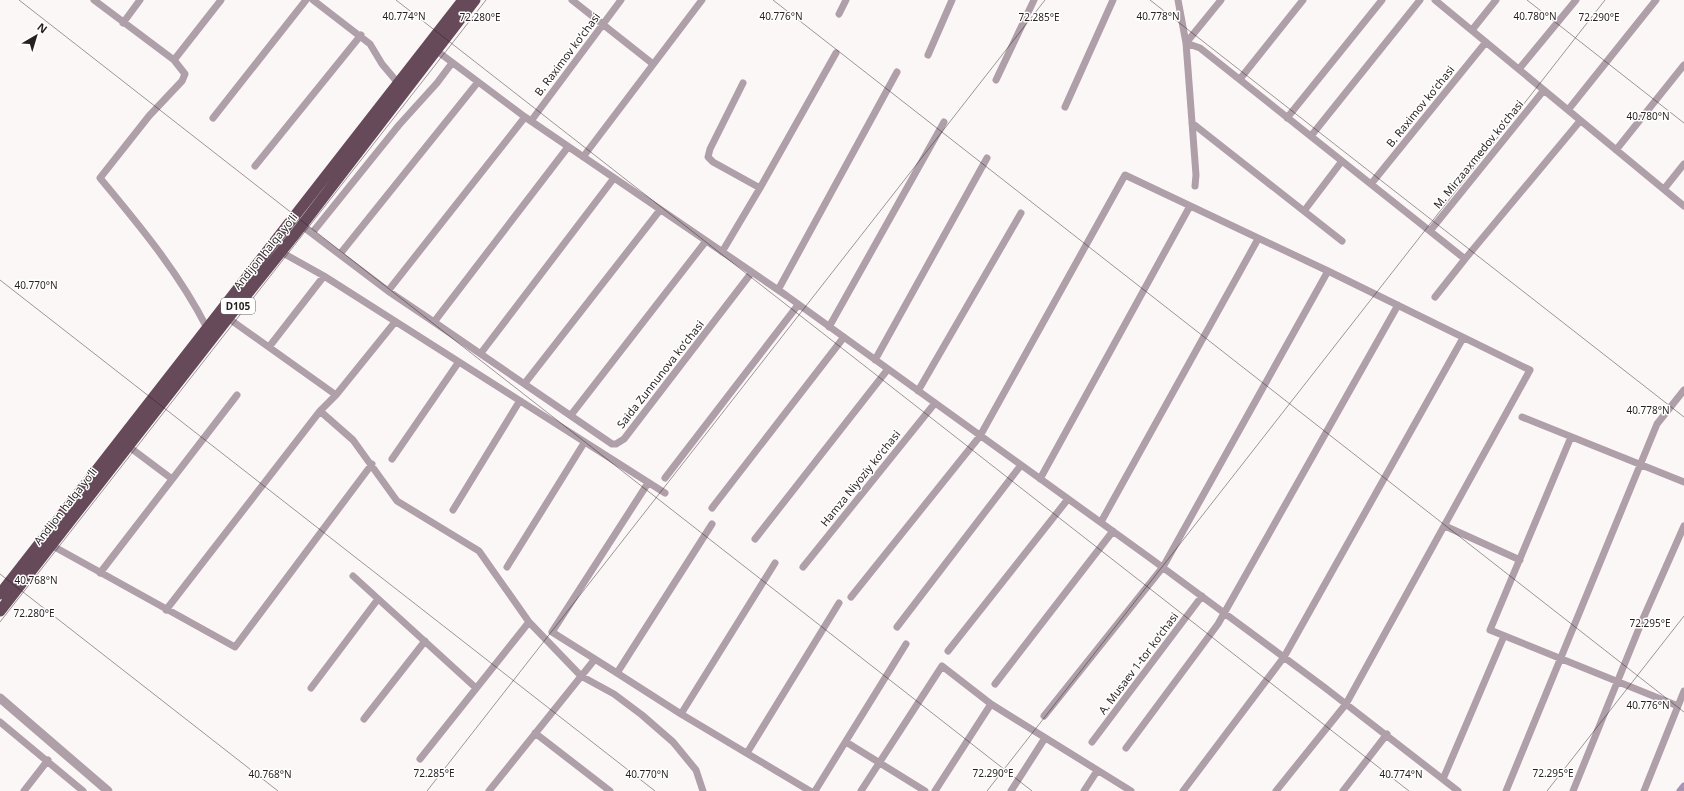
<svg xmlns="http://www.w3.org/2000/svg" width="1684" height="791" font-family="'Noto Sans',sans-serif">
  <rect width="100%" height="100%" fill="#fcf7f7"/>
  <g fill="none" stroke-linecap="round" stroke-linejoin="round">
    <path stroke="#a795b3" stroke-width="7" d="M1680,791L1684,786"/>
    <path stroke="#af9fa8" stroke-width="7" d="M94,0L174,60L185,74L182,81L149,116L100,178C140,226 179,273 207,328
      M313,0L370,44L382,64L398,83
      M572,0L653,64
      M1178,0L1186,43L1200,48L1465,259L1580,121
      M1435,0L1684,206
      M839,14L846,0
      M123,23L140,0
      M1472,30L1496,0
      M433,48L525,117L787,296L1150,558L1324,687L1458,791
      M928,55L952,0
      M174,60L221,0
      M1519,69L1576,0
      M1240,79L1303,0
      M996,80L1034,0
      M743,83L710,149L708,157L713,162L760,188
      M1065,107L1113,0
      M1568,110L1656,0
      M213,118L306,0
      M1287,118L1382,0
      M531,121L621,0
      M1192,123L1342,241
      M1311,136L1420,0
      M1616,150L1684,65
      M583,157L702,0
      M255,166L361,35
      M1371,184L1486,42
      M1195,186L1196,175L1186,43L1221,0
      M1664,189L1684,164
      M1304,211L1342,161
      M302,226L388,291L434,322L568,147
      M1430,231L1544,90
      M312,233L399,125L437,83L452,63
      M281,252L324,276L665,493
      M722,252L760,188L836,53
      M340,254L478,82
      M778,290L897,72
      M388,291L525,117
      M1435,297L1465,259
      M228,318L336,395
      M395,322L336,395L320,411L353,440L397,501L479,551L529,622L581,676L614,694L642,715L673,742L696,770L703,791
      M434,322L612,444H616L624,439L752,272
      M829,327L944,122
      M269,347L324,276
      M481,353L614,178
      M875,360L987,158
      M525,383L660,210
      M918,391L1021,213
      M571,415L706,241
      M1522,417L1684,482
      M1571,437L1490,630L1678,706
      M128,446L172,479
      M392,459L458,363
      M665,478L798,305
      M1040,479L1190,206
      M648,483L552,632L617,673L712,524
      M712,508L844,337
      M453,510L519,402
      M1101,522L1258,239
      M1445,526L1520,560
      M755,539L888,369
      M51,545L235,647L372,464
      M507,567L584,443
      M803,567L935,403
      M100,573L237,395
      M353,576L476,688
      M851,597L980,436L1125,175L1328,271L1530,370L1346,704L1276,791
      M166,610L320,411
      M897,627L1021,465
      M948,651L1068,499
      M617,673L681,714L810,791
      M995,684L1113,531
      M311,688L378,599
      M681,714L775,563
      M1044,716L1163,567L1328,271
      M364,719L425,641
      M0,722L83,791
      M535,733L610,791
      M846,742L925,791
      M1092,742L1202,596
      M1126,748L1218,624L1398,305
      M747,753L839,603
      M420,759L529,622
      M1443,779L1504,636
      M24,791L48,760
      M489,791L595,659
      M815,791L906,644
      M861,791L942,666L991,704L1131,791
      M935,791L991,704
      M1011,791L1045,738
      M1084,791L1097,771
      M1183,791L1284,657L1463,338
      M1343,791L1387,734
      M1506,791L1657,424L1684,390
      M1573,791L1642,621L1684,526
      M1644,791L1684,691"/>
    <path stroke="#af9fa8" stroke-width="9" d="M0,698L108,791"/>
    <path stroke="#664a5a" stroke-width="11" d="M0,594L463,0
      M0,611L228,318L296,233L475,0"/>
  </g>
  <path fill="none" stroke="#281f1f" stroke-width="1" stroke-opacity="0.45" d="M19,0L1032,791M396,0L1409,791M773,0L1684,712M1150,0L1684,417M1527,0L1684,123M0,280L655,791M0,574L278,791M0,622L486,0M427,791L1045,0M987,791L1605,0M1547,791L1684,616"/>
  <g text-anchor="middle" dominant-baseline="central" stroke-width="3" stroke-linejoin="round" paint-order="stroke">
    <rect fill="#fff" stroke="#686262" stroke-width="1" x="221" y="298" width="34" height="16" rx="3"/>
    <g font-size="10" font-weight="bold" fill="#281f1f">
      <text x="238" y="306">D105</text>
    </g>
    <g font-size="11" fill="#281f1f" stroke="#fff">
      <text transform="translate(567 54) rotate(-53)">B. Raximov koʻchasi</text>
      <text transform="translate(1420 106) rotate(-51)">B. Raximov koʻchasi</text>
      <text transform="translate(1478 154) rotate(-51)">M. Mirzaaxmedov koʻchasi</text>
      <text transform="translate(265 251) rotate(-51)">Andijon halqa yo‘li</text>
      <text transform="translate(660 374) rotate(-52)">Saida Zunnunova koʻchasi</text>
      <text transform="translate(860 478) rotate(-51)">Hamza Niyoziy koʻchasi</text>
      <text transform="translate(65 506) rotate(-52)">Andijon halqa yo‘li</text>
      <text transform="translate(1138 663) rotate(-53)">A. Musaev 1-tor koʻchasi</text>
    </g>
  </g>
  <g font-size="10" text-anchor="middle" fill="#281f1f" stroke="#fff" stroke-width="3" stroke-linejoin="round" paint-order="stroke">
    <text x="1535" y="20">40.780°N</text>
    <text x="404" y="20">40.774°N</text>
    <text x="781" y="20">40.776°N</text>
    <text x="1158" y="20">40.778°N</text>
    <text x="480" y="21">72.280°E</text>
    <text x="1039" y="21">72.285°E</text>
    <text x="1599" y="21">72.290°E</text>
    <text x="1648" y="120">40.780°N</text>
    <text x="36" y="289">40.770°N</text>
    <text x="1648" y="414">40.778°N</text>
    <text x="36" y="584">40.768°N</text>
    <text x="34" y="617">72.280°E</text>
    <text x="1650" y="627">72.295°E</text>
    <text x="1648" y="709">40.776°N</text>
    <text x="434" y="777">72.285°E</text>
    <text x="993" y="777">72.290°E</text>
    <text x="1553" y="777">72.295°E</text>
    <text x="270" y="778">40.768°N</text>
    <text x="647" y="778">40.770°N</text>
    <text x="1401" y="778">40.774°N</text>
  </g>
  <g transform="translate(36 36) rotate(38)" stroke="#ffffff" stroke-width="3" paint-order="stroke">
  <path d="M0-3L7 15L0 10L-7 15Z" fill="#281f1f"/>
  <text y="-6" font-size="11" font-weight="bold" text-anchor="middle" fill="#281f1f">N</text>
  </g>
</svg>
